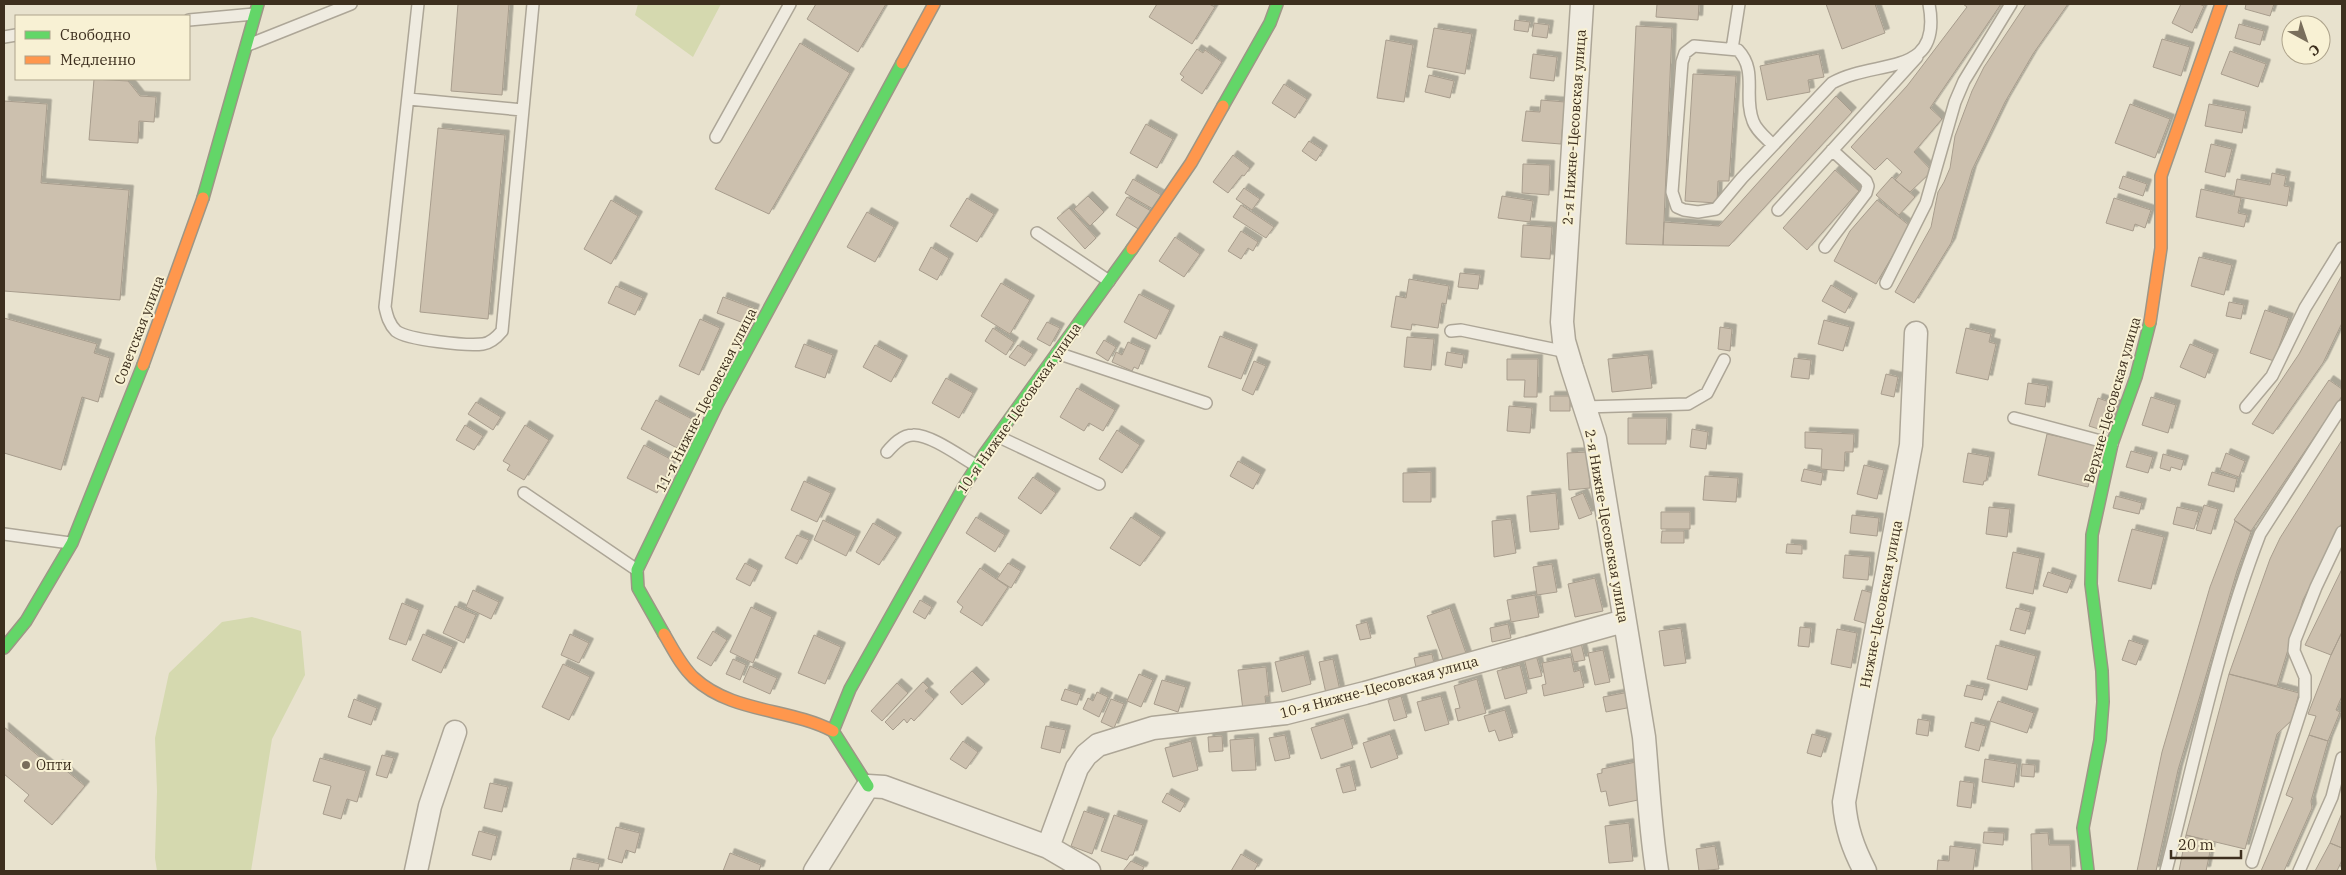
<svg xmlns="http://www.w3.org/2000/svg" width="2346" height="875" font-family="'IBM Plex Serif',serif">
  <defs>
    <filter id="shadow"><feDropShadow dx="4.5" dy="-4.5" stdDeviation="0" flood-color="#0004"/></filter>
  </defs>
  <rect width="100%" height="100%" fill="#e8e2ce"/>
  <path fill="#d5d9af" d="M638,4H721L693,57L635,15Z
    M252,617L301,631L305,675L272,739L251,871H157L155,858L157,791L155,738L169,673L222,622Z"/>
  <path fill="#ccc0ae" stroke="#a89d8d" filter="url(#shadow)" d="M458,4H509L502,95L451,91Z
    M816,4H886L858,52L807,19Z
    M1157,4H1209L1215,7L1192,44L1149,17Z
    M1657,4H1699L1698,20L1656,17Z
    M1826,4H1875L1885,33L1842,49Z
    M1963,4H2001L1930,108L1942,119L1914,152L1932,171L1910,192L1895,180L1902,172L1887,158L1875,170L1851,147L1907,86L1967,7Z
    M2026,4H2068L2033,54L2005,102L1972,170L1951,243L1914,303L1895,292L1931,227L1938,192L1944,182L1950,168L1955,136L1972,91L1984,67Z
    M2181,4H2199L2204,6L2192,33L2172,23Z
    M2246,4H2274L2270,16L2245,9Z
    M1515,20L1530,22L1528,32L1514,30Z
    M1534,23L1549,25L1547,38L1532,36Z
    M2239,24L2264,31L2260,45L2235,38Z
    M1636,26L1672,28L1663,245L1626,244Z
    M1434,28L1472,34L1465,74L1427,67Z
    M2162,39L2190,47L2181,76L2153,67Z
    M1386,40L1413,45L1404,102L1377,98Z
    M800,43L850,73L769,214L715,189Z
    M1197,49L1203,53L1205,50L1222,62L1202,94L1181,80L1184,77L1180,74Z
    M2230,51L2266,64L2258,87L2221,74Z
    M1533,54L1557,57L1554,81L1530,78Z
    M1819,54L1824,77L1808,80L1810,92L1767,100L1760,66Z
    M1693,74L1736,76L1729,181H1718L1717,203L1685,201Z
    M1429,75L1454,81L1450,98L1425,92Z
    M94,79L128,81L140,96L156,97L154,122L139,121L138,143L89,140Z
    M1284,84L1307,99L1295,118L1272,103Z
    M1836,96L1852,112L1729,246L1663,245L1664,222L1719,226Z
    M1541,100L1565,102L1561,144L1522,141L1526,111L1540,112Z
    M4,101L47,104L41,183L129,190L120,300L4,291Z
    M2130,104L2170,119L2155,158L2115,143Z
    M2209,104L2246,111L2242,133L2205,126Z
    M1146,124L1173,139L1157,168L1130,153Z
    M438,128L505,135L488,319L420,312Z
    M1309,141L1323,150L1316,161L1302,151Z
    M2211,144L2232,149L2225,177L2205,172Z
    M1233,155L1250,168L1244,176L1242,175L1228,193L1213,182Z
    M1523,164L1550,165L1549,195L1522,193Z
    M1835,170L1859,191L1807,250L1783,228Z
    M2272,173L2286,176L2284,186L2290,187L2287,206L2234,196L2237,179L2270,185Z
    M2123,176L2147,184L2143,196L2119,188Z
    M1892,177L1915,197L1899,215L1876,195Z
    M1133,179L1161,195L1153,209L1125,193Z
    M1244,188L1260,199L1252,210L1236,199Z
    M2201,189L2241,198L2238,213L2247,215L2244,227L2196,217Z
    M1088,196L1104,212L1090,226L1074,209Z
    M1502,196L1533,201L1530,222L1498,218Z
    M1127,197L1151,211L1140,230L1116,215Z
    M967,198L994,214L977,242L950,226Z
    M2114,198L2151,210L2145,228L2135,224L2133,231L2106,223Z
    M611,200L638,216L611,264L584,249Z
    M1877,200L1910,226L1876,284L1834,261L1850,231Z
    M1241,205L1274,227L1266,238L1233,217Z
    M1069,208L1096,238L1085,249L1057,218Z
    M867,212L894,227L875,262L847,247Z
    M1523,225L1552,227L1550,259L1521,257Z
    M1241,231L1258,242L1253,251L1248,248L1241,259L1228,251Z
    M1175,237L1200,254L1184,277L1159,261Z
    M931,247L949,258L937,280L919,270Z
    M2199,257L2232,265L2224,295L2191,286Z
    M1460,273L1480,275L1478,289L1458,287Z
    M2342,275V323L2323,363L2273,434L2252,424L2299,354Z
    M1409,279L1449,286L1446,304L1442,303L1438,328L1412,324L1411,330L1391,327L1396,296L1406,298Z
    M1001,283L1030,300L1010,334L981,316Z
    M1831,285L1853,298L1845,313L1822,301Z
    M616,286L643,298L635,315L608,303Z
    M1139,294L1170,310L1156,339L1124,322Z
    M723,297L755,309L749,325L717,313Z
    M2229,302L2244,305L2241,319L2226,316Z
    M2265,310L2289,318L2274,361L2250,353Z
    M4,318L97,344L94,353L110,358L98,402L82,397L61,470L4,453Z
    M700,319L720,328L699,375L679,366Z
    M1824,320L1850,327L1843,351L1818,344Z
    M1047,322L1060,328L1050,346L1037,339Z
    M1720,327L1732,329L1730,351L1718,349Z
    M993,328L1014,342L1006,355L985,341Z
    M1966,328L1991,334L1989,342L1996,344L1988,380L1956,373Z
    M1220,336L1253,349L1241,379L1208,367Z
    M1407,337L1434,339L1431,370L1404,367Z
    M1104,340L1116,347L1108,361L1096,353Z
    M1128,342L1146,350L1138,369L1134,367L1132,371L1112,362L1116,352L1122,355Z
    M804,344L833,355L825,378L795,367Z
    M2190,344L2214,354L2205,378L2180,367Z
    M875,345L903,360L891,382L863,367Z
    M1018,345L1033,354L1025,366L1009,357Z
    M1447,352L1464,355L1462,368L1445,365Z
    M1648,355L1652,388L1612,392L1608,359Z
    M1794,358L1811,360L1809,379L1791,377Z
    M1507,359H1538L1537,397H1524L1525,380H1507Z
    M1254,361L1266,366L1253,395L1242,390Z
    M1886,374L1898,377L1894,397L1881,394Z
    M946,378L973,393L959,418L932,403Z
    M2329,380L2342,389V396L2251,531L2234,520Z
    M2028,383L2048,386L2045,407L2025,404Z
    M1077,388L1115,410L1103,431L1089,423L1084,431L1060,417Z
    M1550,396H1570V411H1550Z
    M2151,397L2176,405L2168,433L2142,425Z
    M2098,398L2118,405L2108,432L2089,426Z
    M656,400L692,419L677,448L641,429Z
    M476,402L501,417L493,430L468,414Z
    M1509,406L1532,408L1530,433L1507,431Z
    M1628,418H1667L1666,444H1628Z
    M465,425L483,436L474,450L456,440Z
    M525,425L549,440L524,480L507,470L510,465L503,461Z
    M1692,429L1708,432L1706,449L1690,447Z
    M1117,430L1140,445L1122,473L1099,459Z
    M1805,432L1854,434L1853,452H1845L1844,471L1821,469L1822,449L1805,448Z
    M2047,434L2098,445L2088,487L2038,475Z
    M2342,440V523L2303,600L2277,686L2229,674L2270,559L2280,538Z
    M644,445L674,461L657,493L627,478Z
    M2131,451L2153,457L2148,473L2126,467Z
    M1588,452L1590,488L1569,490L1567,453Z
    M1968,453L1990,457L1986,481H1984L1983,485L1963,482Z
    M2226,453L2245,461L2239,477L2220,470Z
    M2163,454L2184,460L2181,470L2171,467L2170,471L2160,468Z
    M1238,461L1261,474L1253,489L1230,476Z
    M1864,465L1884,470L1877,499L1857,494Z
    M1804,469L1823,473L1821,485L1801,481Z
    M1431,472V502H1403V473Z
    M2212,472L2237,479L2234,492L2208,485Z
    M1705,476L1738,478L1736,502L1703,500Z
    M1033,477L1056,493L1041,514L1018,498Z
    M804,481L831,493L817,522L791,510Z
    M1556,493L1559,529L1530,532L1527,496Z
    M1583,493L1592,514L1579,519L1571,498Z
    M2116,496L2142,503L2139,514L2113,508Z
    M2204,505L2218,509L2211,534L2196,530Z
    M1989,507L2010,509L2007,537L1986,534Z
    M2177,507L2199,512L2194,529L2173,524Z
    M1661,512H1690V529H1661Z
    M1852,515L1879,518L1877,536L1850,533Z
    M976,517L1005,535L995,552L966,533Z
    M1131,517L1161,537L1140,566L1110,548Z
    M1511,519L1516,553L1494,557L1492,521Z
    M823,520L856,536L846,556L814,540Z
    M2235,521L2251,532L2237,571L2178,770L2156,871H2137L2162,752L2210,587Z
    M873,523L897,537L879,565L856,552Z
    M2132,529L2164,537L2151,589L2118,581Z
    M1662,531H1684V543H1661Z
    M797,535L809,540L797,564L785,558Z
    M1787,544L1802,545V554L1786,553Z
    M2013,552L2040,558L2033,594L2006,588Z
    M1845,555L1870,557L1868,580L1843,578Z
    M745,563L758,570L750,586L736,579Z
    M1008,563L1021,571L1011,588L997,579Z
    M1552,564L1557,592L1537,595L1533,567Z
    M980,568L1008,587L982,626L960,612L963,607L957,602Z
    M2342,569V632L2331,655L2305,645Z
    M2048,572L2072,580L2067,593L2043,586Z
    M1595,578L1603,611L1575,617L1568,584Z
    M473,590L499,602L491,619L466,607Z
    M1862,590L1880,595L1871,625L1854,620Z
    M1535,595L1539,617L1511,622L1507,600Z
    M920,600L932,607L925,619L913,612Z
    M402,603L419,610L406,645L389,639Z
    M455,606L476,615L464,643L443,633Z
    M751,607L772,617L753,663L730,652Z
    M1450,608L1467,656L1445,665L1427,616Z
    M2016,608L2031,612L2025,634L2010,630Z
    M1367,622L1371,638L1360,640L1356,625Z
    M1508,624L1511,638L1492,642L1490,628Z
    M1800,627L1811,628L1809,647L1798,646Z
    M1681,628L1686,663L1664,666L1659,631Z
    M1837,629L1857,633L1851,668L1831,664Z
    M713,631L727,640L711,666L697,658Z
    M2342,632V696L2336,710L2340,712L2328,741L2309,735L2316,716L2308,714L2331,655Z
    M423,634L453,647L441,673L412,660Z
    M570,634L589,643L579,663L561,655Z
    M814,635L841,647L825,684L798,673Z
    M2129,640L2144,645L2136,665L2122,660Z
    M1581,643L1585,660L1574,662L1570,646Z
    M1996,645L2036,656L2027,690L1987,679Z
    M1603,650L1610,682L1595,685L1588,653Z
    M1432,654L1435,668L1417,672L1414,658Z
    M1304,655L1311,684L1282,692L1275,662Z
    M1536,655L1542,676L1529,679L1524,658Z
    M1571,657L1574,672L1580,670L1584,687L1544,696L1542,685L1546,684L1542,663Z
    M733,659L746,665L740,680L726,674Z
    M1333,659L1341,695L1327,698L1319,662Z
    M563,664L590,677L569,720L542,707Z
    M1520,665L1527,693L1505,699L1497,671Z
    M750,666L777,678L770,694L743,682Z
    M1266,667L1269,696H1265L1266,707L1243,710L1238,670Z
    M972,671L985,684L962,705L950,692Z
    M1139,674L1153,680L1141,707L1127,701Z
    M2229,674L2299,693L2292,720L2277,734L2245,849L2186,835Z
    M1477,679L1486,713L1458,721L1455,709L1460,708L1454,686Z
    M1162,680L1186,687L1178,712L1154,704Z
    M923,682L929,688L925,691L934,699L914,721L911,718L907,723L904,719L893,730L885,722Z
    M897,683L908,693L882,721L871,711Z
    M1967,685L1985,689L1982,700L1964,696Z
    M1065,689L1081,694L1077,705L1061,700Z
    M1097,692L1108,697L1099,717L1083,709L1088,698L1093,701Z
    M1629,692L1632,707L1606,712L1603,697Z
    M1401,696L1407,717L1394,721L1388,700Z
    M1441,696L1449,724L1425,731L1417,702Z
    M354,699L377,708L371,725L348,717Z
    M1111,699L1124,704L1114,728L1101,722Z
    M1998,701L2034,713L2027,733L1990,721Z
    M1505,710L1513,737L1499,741L1495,730L1489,732L1484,716Z
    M1344,718L1353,748L1321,759L1311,728Z
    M1918,719L1930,721L1928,736L1916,734Z
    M1971,722L1986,726L1979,751L1965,747Z
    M1046,726L1066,730L1060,753L1041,748Z
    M4,727L54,769L58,764L85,786L52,825L24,801L29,795L4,774Z
    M1390,734L1398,758L1371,768L1363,743Z
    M1812,734L1827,738L1821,757L1807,753Z
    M1285,735L1290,758L1275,761L1269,738Z
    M2309,735L2328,741L2311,801L2312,808L2284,871H2261L2293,798L2286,795Z
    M1222,736L1223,751L1209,752L1208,737Z
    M1254,738L1256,770L1232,771L1230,740Z
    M963,741L978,752L966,769L950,759Z
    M1191,741L1198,770L1173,777L1165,748Z
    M382,755L394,758L387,778L376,775Z
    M320,758L366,771L357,802L347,799L341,819L323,814L331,786L313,781Z
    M1985,759L2017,764L2014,787L1982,782Z
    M1636,762L1643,799L1609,806L1606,791L1601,792L1597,774L1602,773V769Z
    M2022,764L2035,765L2034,777L2021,776Z
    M1350,765L1356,790L1343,793L1336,769Z
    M1960,781L1974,783L1971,808L1957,806Z
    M490,783L508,787L502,812L484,808Z
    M1167,793L1185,803L1180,812L1162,802Z
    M1084,811L1105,818L1092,854L1071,846Z
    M2342,813V848L2330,843Z
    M1114,815L1143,825L1133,855H1130L1127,860L1101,851Z
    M1629,823L1633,861L1609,863L1605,826Z
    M616,827L640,833L635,853L626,850L622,863L608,859Z
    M479,831L497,836L491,860L472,855Z
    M1984,832L2004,833L2003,845L1983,843Z
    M2048,833L2049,845H2070L2071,871H2032L2031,834Z
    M2186,835L2212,842L2206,871H2179Z
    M2330,843L2342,848V860L2337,871H2315Z
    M1715,846L1719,869L1699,871L1696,849Z
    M1950,846L1976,849L1973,871H1937L1938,860L1949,861Z
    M730,853L761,865L759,871H723Z
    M1241,854L1258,864L1254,871H1231Z
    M573,858L600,864L598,871H570Z
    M1131,861L1144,867L1142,871H1123Z"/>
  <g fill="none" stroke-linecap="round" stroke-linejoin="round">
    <defs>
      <path id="lane" d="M418,4L385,307C387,316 389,324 396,331C408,340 467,346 483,344C491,343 497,337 502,331L533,4
        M189,20L254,14
        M4,37L16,35
        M248,45L351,4
        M1732,49L1739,4
        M409,99L522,110
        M716,137L790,4
        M1773,145C1766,138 1756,130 1753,121C1743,96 1758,71 1738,50L1694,46L1685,53L1682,62L1672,192L1677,207L1684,210L1698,212L1716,209L1742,178L1832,83C1876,58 1943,79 1929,4
        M1778,210L1917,57
        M1037,233L1109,281
        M1825,247L1866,193L1868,186L1866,181L1832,150
        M1886,283L1926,203L1955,102L1964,81L2011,4
        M1451,331L1461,330L1567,352
        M1057,353L1206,403
        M1584,407L1688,404L1707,393L1724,360
        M2246,407L2272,376L2305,308L2342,248
        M2014,418L2112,444
        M997,436L1099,484
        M887,452C893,445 902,435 913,435C930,434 961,457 977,466
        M524,493L637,570
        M4,534L70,543
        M2252,862L2305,698V677L2294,651L2295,640L2316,587L2342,532
        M2166,871C2195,759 2218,643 2260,534L2342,406
        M2299,871L2332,797L2342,758"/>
      <path id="street" d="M1582,4L1562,322L1564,341L1572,368L1595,439L1644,737C1648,782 1650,826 1657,871
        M1048,847L1077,768L1086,755L1098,745L1153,728L1286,713L1365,693L1624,621
        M416,871L430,806L455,732
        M815,871L868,786L884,787L1048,847L1089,871
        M1865,871C1853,848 1846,828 1844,802L1911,445L1916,333"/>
      <path id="fast" d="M1223,106L1270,23L1277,4
        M203,198L258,4
        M664,634L638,588L637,570L717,405L902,63
        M4,648L26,621L72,543L143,365
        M868,786L833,731L850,689L963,488L985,453L1132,249
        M2088,871L2083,828L2100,740L2103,702L2102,671L2091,584L2092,535L2112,444L2136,377L2150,322"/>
      <path id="slow" d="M902,63L934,4
        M1132,249L1191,163L1223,106
        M2150,322L2161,248V176L2221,4
        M143,365L203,198
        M664,634C673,649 681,666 694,678C732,713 789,708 833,731"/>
    </defs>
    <use href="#lane" stroke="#ada697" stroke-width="14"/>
    <use href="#street" stroke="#ada697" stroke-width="25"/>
    <use href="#fast" stroke="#9d9686" stroke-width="14"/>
    <use href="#slow" stroke="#9d9686" stroke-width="14"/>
    <use href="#lane" stroke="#efebe0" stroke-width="11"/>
    <use href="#street" stroke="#efebe0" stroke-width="22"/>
    <use href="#fast" stroke="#63d668" stroke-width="11"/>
    <use href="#slow" stroke="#ff974d" stroke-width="11"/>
  </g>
  <circle fill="#796e5c" stroke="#f8f1d4" stroke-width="2" cx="26" cy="765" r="5"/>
  <g text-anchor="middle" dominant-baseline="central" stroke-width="4" stroke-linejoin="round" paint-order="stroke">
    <g font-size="14" fill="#3d2f1e" stroke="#f8f1d4">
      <text transform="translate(1574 127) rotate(-86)">2-я Нижне-Цесовская улица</text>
      <text transform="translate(139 330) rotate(-69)">Советская улица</text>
      <text transform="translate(706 400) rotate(-63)">11-я Нижне-Цесовская улица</text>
      <text transform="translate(2112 400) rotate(-74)">Верхне-Цесовская улица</text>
      <text transform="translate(1019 408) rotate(-55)">10-я Нижне-Цесовская улица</text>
      <text transform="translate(1607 526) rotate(80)">2-я Нижне-Цесовская улица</text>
      <text transform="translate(1881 604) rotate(-79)">Нижне-Цесовская улица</text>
      <text transform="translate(1379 687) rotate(-15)">10-я Нижне-Цесовская улица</text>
    </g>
    <g font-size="14" fill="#3d2f1e" stroke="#f8f1d4" text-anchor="start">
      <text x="36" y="765">Опти</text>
    </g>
  </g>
  <rect width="2346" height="875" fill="none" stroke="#3d2f1e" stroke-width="10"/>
  <rect x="15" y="15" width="175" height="65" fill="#f8f1d4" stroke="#ada38b"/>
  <rect x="25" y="31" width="25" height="8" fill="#63d668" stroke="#ada38b"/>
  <text x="60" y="40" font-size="15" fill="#3d2f1e">Свободно</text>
  <rect x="25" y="56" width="25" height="8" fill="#ff974d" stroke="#ada38b"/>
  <text x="60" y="65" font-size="15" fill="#3d2f1e">Медленно</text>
  <g transform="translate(2306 40) rotate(140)"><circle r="24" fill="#f8f1d4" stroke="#ada38b"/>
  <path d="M0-4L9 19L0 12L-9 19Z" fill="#796e5c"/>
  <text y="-8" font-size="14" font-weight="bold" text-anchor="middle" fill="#3d2f1e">С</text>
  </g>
  <path d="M2171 850v8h70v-8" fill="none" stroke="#3d2f1e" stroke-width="2.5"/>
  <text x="2178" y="850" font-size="15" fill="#3d2f1e" stroke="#f8f1d4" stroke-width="4" paint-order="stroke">20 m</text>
</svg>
